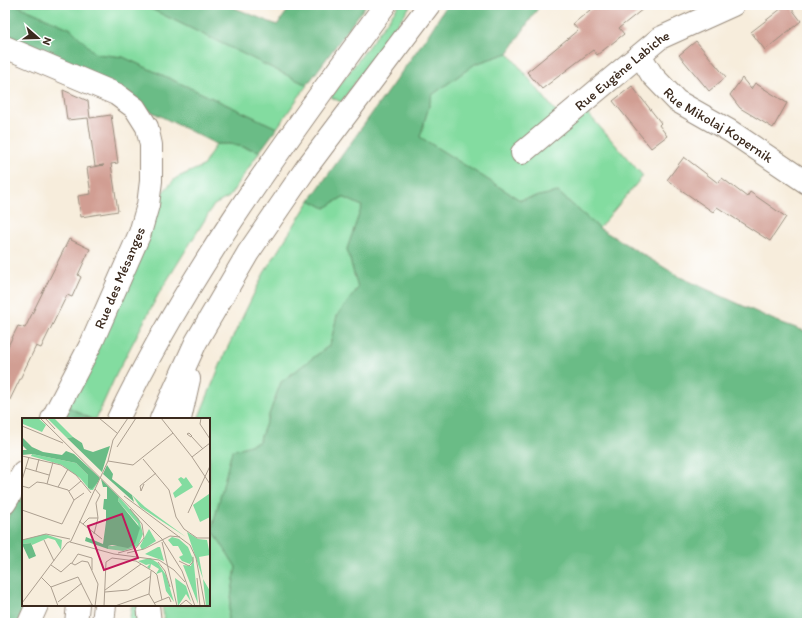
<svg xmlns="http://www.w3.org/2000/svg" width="812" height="628" font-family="Itim,sans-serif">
  <rect width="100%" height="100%" fill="#fff"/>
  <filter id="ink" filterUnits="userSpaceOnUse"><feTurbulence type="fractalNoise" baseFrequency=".025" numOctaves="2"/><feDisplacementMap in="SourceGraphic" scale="8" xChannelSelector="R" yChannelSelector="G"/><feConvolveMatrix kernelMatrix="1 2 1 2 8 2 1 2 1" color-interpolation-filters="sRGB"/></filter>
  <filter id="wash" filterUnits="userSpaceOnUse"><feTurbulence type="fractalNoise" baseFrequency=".012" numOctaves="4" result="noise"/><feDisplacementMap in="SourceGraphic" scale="16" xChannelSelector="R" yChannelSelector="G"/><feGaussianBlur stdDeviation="0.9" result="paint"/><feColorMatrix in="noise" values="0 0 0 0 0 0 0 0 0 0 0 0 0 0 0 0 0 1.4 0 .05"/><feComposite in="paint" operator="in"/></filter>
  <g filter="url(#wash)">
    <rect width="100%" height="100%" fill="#f7eddc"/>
    <path fill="#83dca0" stroke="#5f835f" d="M16,5H143L307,85L277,128L123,57L96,54L71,29Z
      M399,5H411L341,102L331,97Z
      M508,53L566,124L584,109L643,176L599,228L558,192L520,200L420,137L432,95L475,64Z
      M216,144H230L260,151L229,197L214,205L158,295L116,375L96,419H91L67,406L160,195L176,178L203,166Z
      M343,197L362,206L347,249L358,288L337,316L330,345L281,382L259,442L232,451L212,529L236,567L227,623H165L162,605H209V419H198L226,351L264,273L310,200L325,208Z
      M132,605H140L142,623H128L130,617Z"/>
    <path fill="#6abc86" stroke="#527352" d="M5,5H16L71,29L96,54L123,57L277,128L260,151L230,144H216L5,38Z
      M143,5H227L277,25L292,5H366L307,85Z
      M447,5H540L508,53L475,64L432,95L420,137L520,200L558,192L599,228L680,277L774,320L807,332V623H227L236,567L212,529L232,451L259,442L281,382L330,345L337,316L358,288L347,249L362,206L343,197L325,208L310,200L428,35Z
      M67,406L91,419H61Z
      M23,490V605H24L18,623H5V522Z"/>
    <g id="blocks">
      <path fill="#d19e93" d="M596,5H648L619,28L624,34L597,55L593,50L542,89L527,72L578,30L573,24Z
        M786,5H789L801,21L765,50L751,32Z
        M696,41L726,77L709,91L679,55Z
        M742,78L751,89L755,83L787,103L773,128L740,108L730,95Z
        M632,86L661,123L659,125L667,136L651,148L613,101Z
        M63,90L88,101L90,118L111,115L118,163L111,164L118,211L81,217L78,196L91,194L87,168L104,165L95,166L88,118L67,120Z
        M684,157L718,183L722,178L747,197L750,192L786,217L770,241L717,207L713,212L667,180Z
        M69,239L90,249L78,275L81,277L72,297L67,295L41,348L36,346L5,410V352L18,326L25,328Z"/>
    </g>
  </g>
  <g filter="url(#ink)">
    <use href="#blocks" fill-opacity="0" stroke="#998c7d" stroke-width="1"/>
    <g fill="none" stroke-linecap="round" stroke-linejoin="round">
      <defs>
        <g id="minor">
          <path d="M5,47L116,94L135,108L147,127L151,145V181L148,205L140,233L92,342L52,419"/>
          <path id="s1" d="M640,55L652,75L677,101L730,131L807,183"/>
          <path id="s2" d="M522,153L660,38L733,5"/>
          <path d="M5,503L23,473"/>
        </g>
        <path id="motorway" d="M118,419C189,270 288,138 385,5
          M161,419L196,342L248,253L307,167L429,5
          M180,419L189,379
          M148,605L150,623
          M29,623L37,605
          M76,623L78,605
          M103,623L105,605"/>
      </defs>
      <use href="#minor" stroke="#998c7d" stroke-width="24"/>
      <use href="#motorway" stroke="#998c7d" stroke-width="24"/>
      <use href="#minor" stroke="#fff" stroke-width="22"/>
      <use href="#motorway" stroke="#fff" stroke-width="22"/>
    </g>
  </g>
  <g text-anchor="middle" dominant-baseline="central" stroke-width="3" stroke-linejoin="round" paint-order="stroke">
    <g font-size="14" fill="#3b2a1e" stroke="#fff">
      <text stroke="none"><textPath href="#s2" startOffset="130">Rue Eugène Labiche</textPath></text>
      <text stroke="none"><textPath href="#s1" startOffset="107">Rue Mikolaj Kopernik</textPath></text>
      <text transform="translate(120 278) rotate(-67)">Rue des Mésanges</text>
    </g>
  </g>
  <g transform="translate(22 418)">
    <rect width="188" height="188" fill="#f7eddc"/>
    <path d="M0,0H16L24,7L20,14L1,6ZM25,0H32L51,19L45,20ZM10,36L54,45L66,57L70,69L76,64L71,72H68L58,60L40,47L9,38ZM159,59L162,61L164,59L171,69L153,80L151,75L160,67L156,61ZM187,76L188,99L178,104L171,87ZM110,77L123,89L164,119L118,89ZM97,79L117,101L121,116L116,128L101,133L86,131V128H108L113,123L117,112L116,106L96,83ZM127,111L134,123L120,132L118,128ZM165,114L176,121L185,122L188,137L177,139L181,161L188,173V188H184L181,161ZM23,116L40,122L39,132L33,122L26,120L10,127L9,125L0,126V122ZM150,119L157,121L166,129L171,141L168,146L160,143L157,139L161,137L156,128H151L146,122ZM166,128L171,137L176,186L161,147L169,148L171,137ZM138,129L142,143L123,136L136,129ZM128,140L136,145L144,157L152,184L144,173L140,154L134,156L137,151L129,146L128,151L125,149L128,146L124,147L116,143ZM153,160L164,168L169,184L164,176L156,188Z" fill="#83dca0"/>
    <path d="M0,19L10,29L21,34L40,37L44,33L52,36L78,60L76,64L70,71L66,70V57L54,45L10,36L0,37V32H5L0,27ZM51,19L60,25L62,31L71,34L88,28L80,54L45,20ZM85,47L91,56L90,61L110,77L112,84L81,56ZM79,61L97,79L96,83L118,110L113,126L106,130L90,127L86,128V131L63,123L64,119L81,126L84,104V92L81,91L82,81H85V69H81ZM9,125L14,138L7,141L0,126Z" fill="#6abc86"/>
    <path fill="none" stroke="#ac9f90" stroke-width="1" d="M18,0L140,121L160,153L173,188M23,0L33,11M77,0L95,15M139,0L170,39L188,66M179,0L178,6L188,21M0,8L41,25M167,15L170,18L169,19L165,16ZM170,19L181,31M95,29L114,0M0,38L39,47L54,57L69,75M170,39L188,25M121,41L147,72L154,99L162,111L175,120H188M86,43L111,47L151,15M3,50L27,57M14,53L17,41M0,62L7,39M25,66L31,44M122,66L119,73L118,68L134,55M0,68L7,70L15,64L22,65L46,72L52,82M36,69L46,51M47,73L59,63M102,78L168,127L174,140L183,188M52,82L62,75M0,92L40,106L52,82M166,95L188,48M57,103L80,121M61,106L67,100H76M72,116L76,100L74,85L78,77L73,71M0,122L24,116L48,121M22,122L32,143M48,124L92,136L137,142L152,152L163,164M140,124L155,188M96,135L114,130L122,120L120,106L108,91M105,135L122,131L148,118L158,119M157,143L167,148L171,144V139M136,144L143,153L148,169M50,145L56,136L70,140V152M29,147L39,154L49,145L53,147L60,143L66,144L76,166L73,188M129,153L127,176L134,188M19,159L29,169L36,188M175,160L178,188M29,169L56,159L70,187M83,172L119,146M83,174L106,172L129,158M36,184L60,165M0,185L45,125L49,123L86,43L91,22L106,0M132,185L147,179L149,184M59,188L71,187M82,188L84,144L90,140L114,143L132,154L135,157L140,182M93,188L127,176M157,188L164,182L171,188"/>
    <path fill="#c2185b" fill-opacity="0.15" stroke="#c2185b" stroke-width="2" d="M100,96L116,140L82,152L66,108Z"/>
    <rect width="188" height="188" fill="none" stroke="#3b2a1e" stroke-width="2"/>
  </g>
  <rect width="812" height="628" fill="none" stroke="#fff" stroke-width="20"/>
  <g transform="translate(38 38) rotate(110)" stroke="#ffffff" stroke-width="3" paint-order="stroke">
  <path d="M0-3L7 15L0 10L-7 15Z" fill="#3b2a1e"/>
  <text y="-6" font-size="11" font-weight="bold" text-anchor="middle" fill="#3b2a1e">N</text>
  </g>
</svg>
